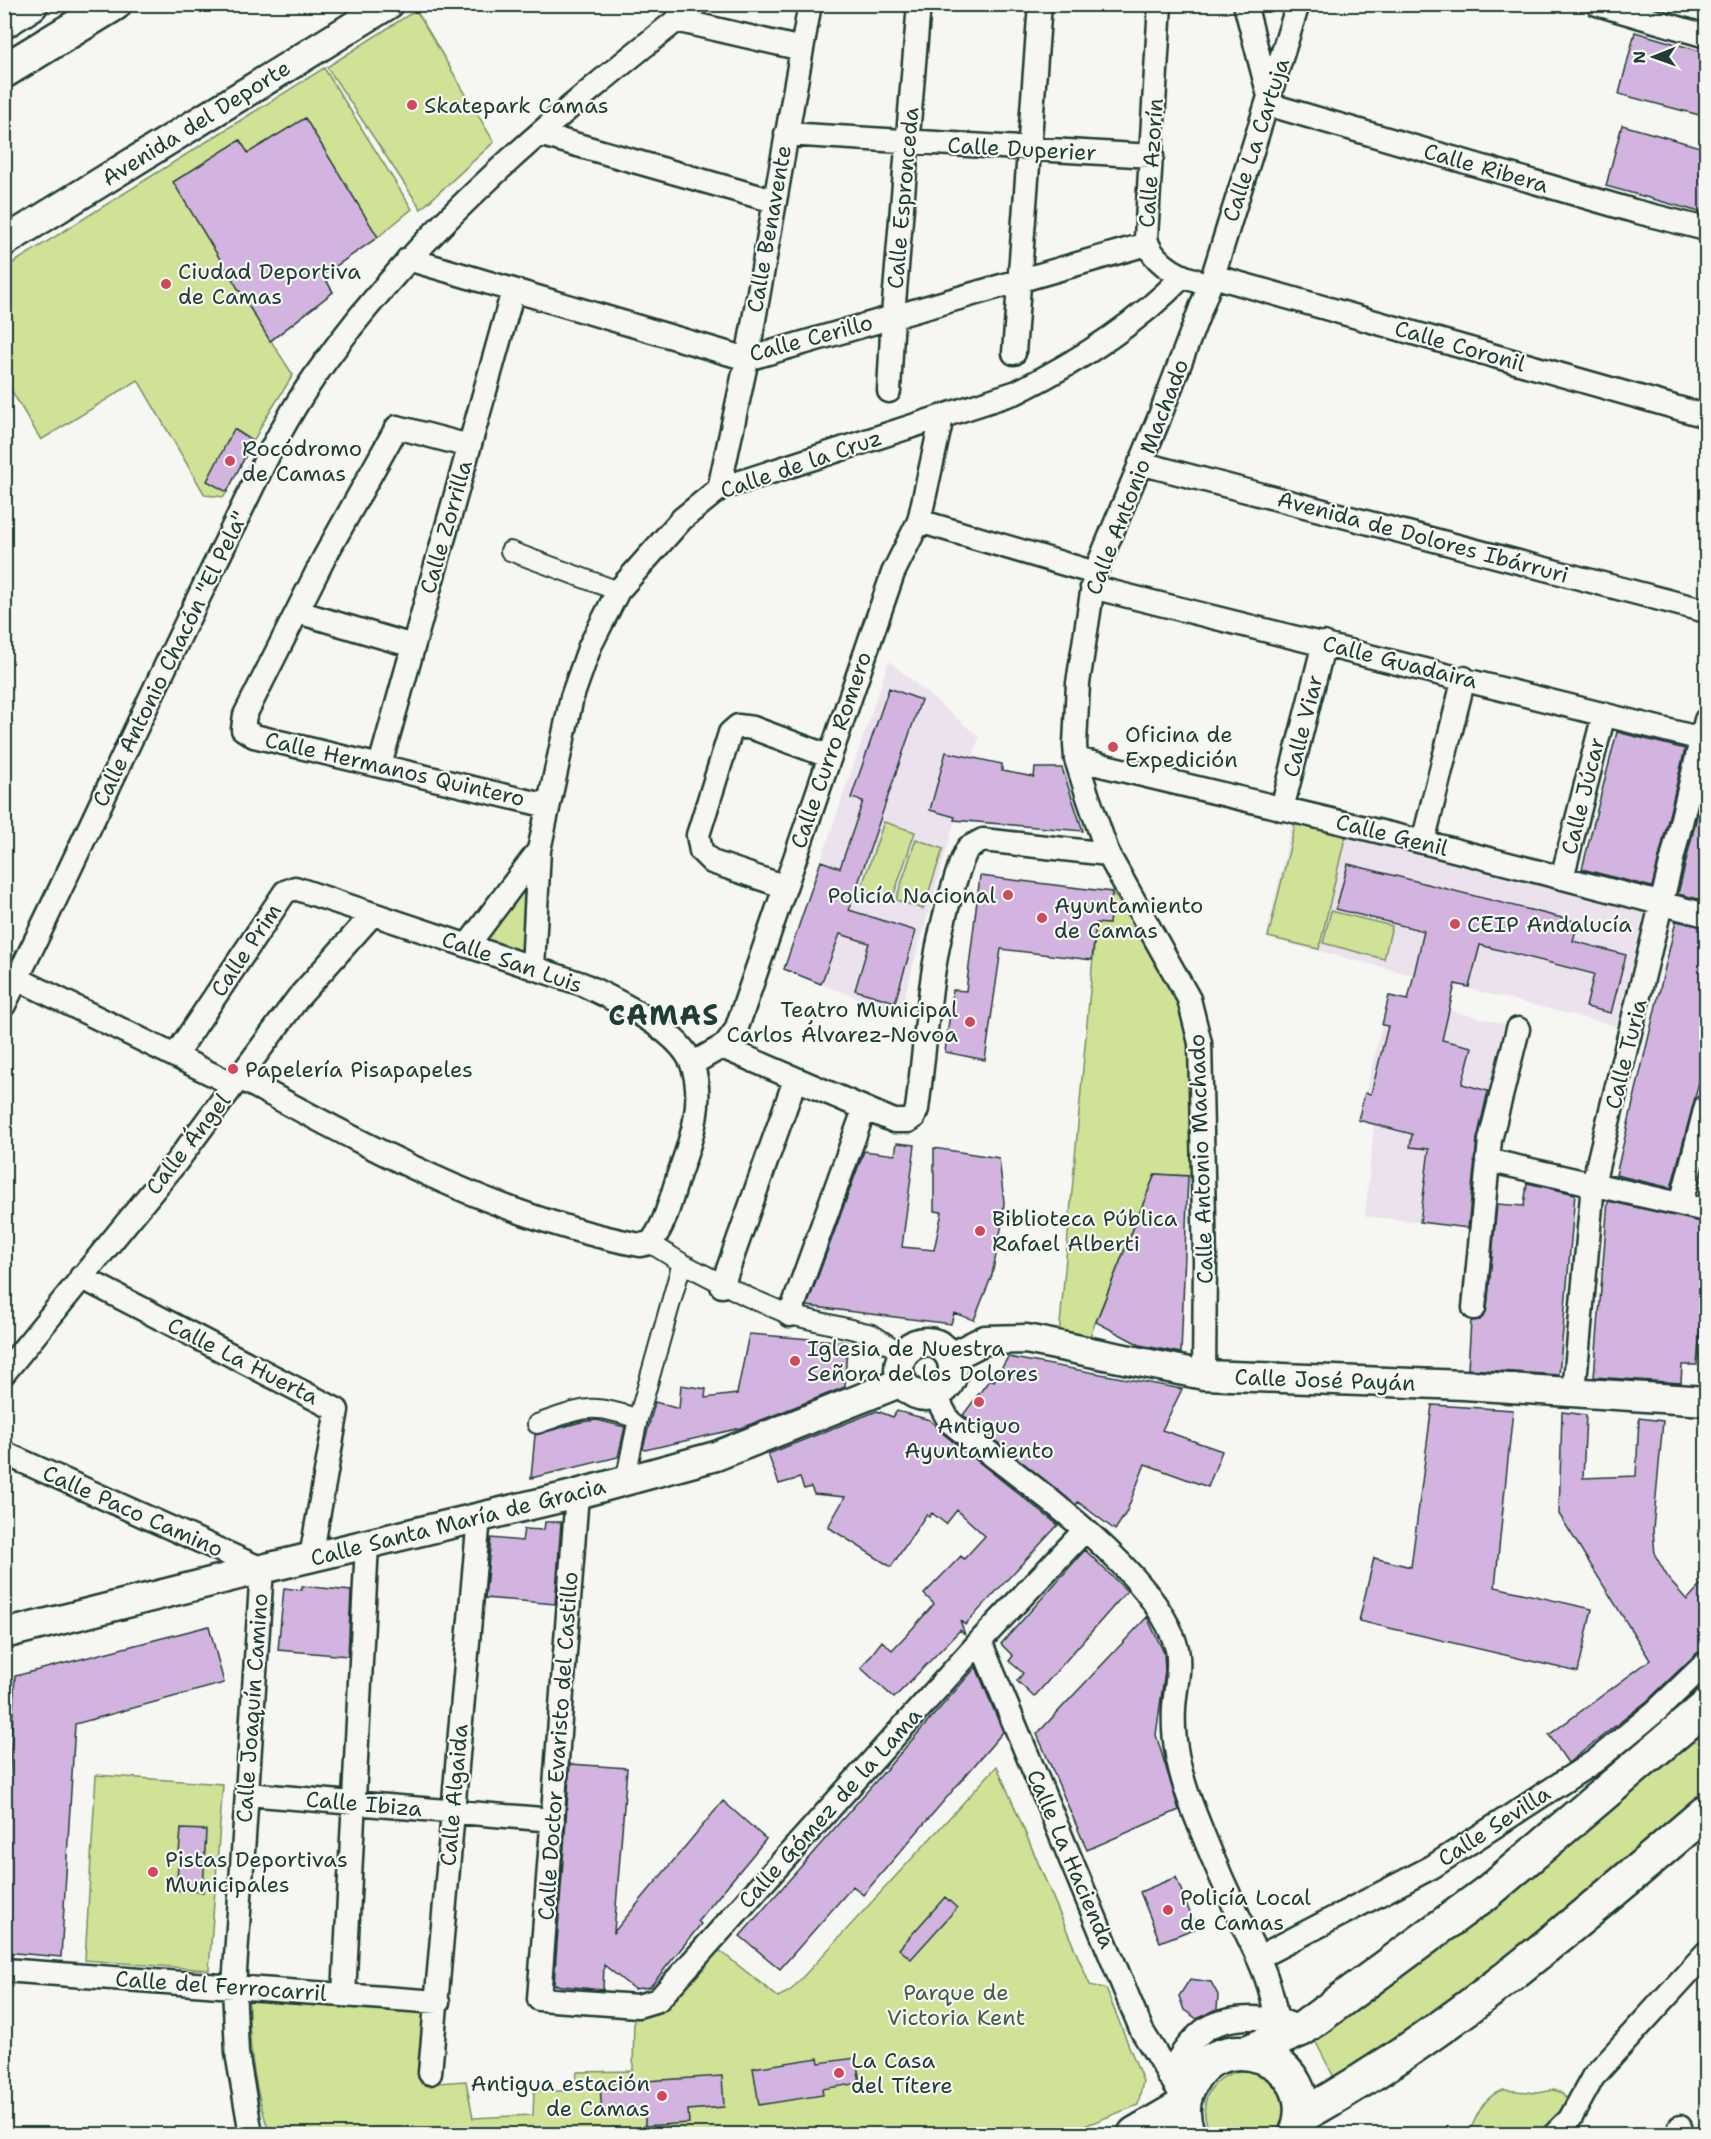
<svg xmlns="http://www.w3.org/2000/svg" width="1711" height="2139" font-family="'Shantell Sans',sans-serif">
  <rect width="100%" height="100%" fill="#f6f6f2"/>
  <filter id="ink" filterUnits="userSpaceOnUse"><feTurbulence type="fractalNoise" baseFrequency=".0167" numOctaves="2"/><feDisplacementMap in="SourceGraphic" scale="12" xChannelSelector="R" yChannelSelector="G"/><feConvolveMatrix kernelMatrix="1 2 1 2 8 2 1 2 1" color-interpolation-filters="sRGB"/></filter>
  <g filter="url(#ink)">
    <path fill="#ece2ed" d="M889,661L979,737L899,1015L784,969Z
      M1293,819L1645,909L1617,1026L1266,938Z
      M1389,996L1510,1025L1474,1228L1365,1216L1374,1125L1359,1120Z"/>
    <path fill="#cfe296" stroke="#779065" stroke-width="1.5" d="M416,10L494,142L421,209L327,67Z
      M324,68L412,209L378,237L323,275L333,292L271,341L293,375L264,421L224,497L205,495L138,380L41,440L5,380V268Z
      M884,822L915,832L892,900L861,889Z
      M1296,822L1346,834L1319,949L1268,937Z
      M916,839L943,849L923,909L896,900Z
      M527,878L528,961L477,943Z
      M1112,892L1156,953L1173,982L1191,1042L1196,1176L1155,1174L1088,1341L1059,1336L1096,923L1109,924Z
      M1331,911L1392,926L1384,959L1323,943Z
      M1706,1723V1799L1583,1905L1338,2085L1311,2033Z
      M997,1766L1090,1985L1106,1989L1143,2081L1138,2105L1064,2134H270C255,2091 248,2046 249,2001L428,2012L421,2084L466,2081L473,2118L533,2115L534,2091H574L577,2072L633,2071L634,2015L658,2013L719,1950L778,1997L790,1991Z
      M96,1775L223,1784L209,1970L85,1960Z
      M1248,2070C1279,2079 1291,2103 1278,2133L1211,2134C1194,2102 1212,2072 1248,2070Z
      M1504,2090L1538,2093L1554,2090L1562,2093L1570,2102L1549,2134H1468C1477,2117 1483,2095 1504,2090Z"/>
    <path fill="#d3b4e0" stroke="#1f3d34" stroke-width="1.5" d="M1635,32L1707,53V117L1619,94Z
      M305,118L378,237L323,275L333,292L270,341L173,182L240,140L248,153Z
      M1622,125L1707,149V214L1606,186Z
      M234,429L253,441L227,492L207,481Z
      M889,688L921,700L849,910L916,931L895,1002L855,990L869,943L840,934L821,984L784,969L821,861L840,868L863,801L851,798Z
      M1617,732L1685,749L1652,887L1582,869Z
      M946,752L1002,764V771L1034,777L1035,768H1062L1083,831L954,820L955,817L930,810Z
      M1707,775V901L1678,894Z
      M1348,864L1578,922L1573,941L1626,955L1611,1013L1586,1007L1594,974L1480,945L1469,987L1455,984L1442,1040L1472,1047L1462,1084L1488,1091L1477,1139L1468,1228L1420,1222L1429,1149L1410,1147L1412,1134L1358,1120L1365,1093L1371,1094L1388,1026L1382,1025L1389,996L1408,1000L1424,931L1336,909Z
      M980,876L1112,892L1109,924L1096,923L1092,960L1001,949L985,1060L945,1052L953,990L966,991Z
      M1676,921L1707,928V1052L1671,1188L1616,1175Z
      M897,1143L915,1145L902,1247L934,1250L942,1212L934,1211V1148L999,1158L1004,1202L1002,1224L992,1275L974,1320L954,1313L951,1324L807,1306L864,1151L895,1155Z
      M1155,1174L1188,1176L1181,1353L1140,1345L1096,1322Z
      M1527,1183L1575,1194L1559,1375L1468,1369L1471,1321L1480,1320L1487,1309L1497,1204L1524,1206Z
      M1608,1201L1707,1223V1279H1704L1697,1365H1682L1681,1383L1594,1377Z
      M749,1334L847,1342L845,1387L741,1428L645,1450L643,1448L655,1402L679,1409L681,1385L706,1389L705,1398L737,1394Z
      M1008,1357L1182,1389L1162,1430L1222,1451L1208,1487L1145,1464L1126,1513L1115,1530L1078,1502L1076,1505L963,1415L990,1379L994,1381Z
      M1432,1405L1513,1410L1495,1587L1592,1609L1578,1672L1359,1621L1374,1558L1411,1567Z
      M877,1411L893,1417L897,1411L930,1420L941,1432L1058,1525L965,1625L960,1620L965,1635L960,1630L894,1698L861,1668L882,1641L892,1650L912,1629L934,1604L924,1594L961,1556L964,1559L985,1536L957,1510L946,1524L932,1513L929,1517L926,1515L891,1567L828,1527L845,1497L814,1494L811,1487L804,1489L800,1478L779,1484L768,1454Z
      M1562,1412L1586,1415L1583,1478L1636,1476L1639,1418L1663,1421L1653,1529L1655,1555L1670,1581L1687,1600L1707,1578V1650L1697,1653L1647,1701L1568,1763L1549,1735L1650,1660L1559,1514Z
      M597,1420L625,1427L618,1457L531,1478L535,1435L581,1422Z
      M545,1522H561L555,1604L485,1598L491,1538L522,1541L524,1529L544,1530Z
      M1085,1550L1127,1591L1034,1697L1017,1681L1023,1673L1009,1661L1013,1656L1001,1644Z
      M302,1586L351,1591L348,1656L278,1650L284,1588L302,1590Z
      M1147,1617L1164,1653L1165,1670L1156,1735L1179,1810L1087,1850L1037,1734Z
      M209,1626L224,1683L75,1724L61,1957L4,1952V1868L15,1676Z
      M976,1667L1003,1732L863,1895L853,1886L780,1969L740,1936Z
      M570,1764L627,1768L614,1932L723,1801L766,1839L698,1921L701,1924L650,1987L634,1989L604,1965L603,1990L554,1985Z
      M181,1829L206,1830L203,1892L176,1890Z
      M1176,1877L1196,1928L1160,1942L1140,1892Z
      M945,1897L957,1908L911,1959L899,1949Z
      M1190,1979L1211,1982L1218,1995L1217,2009L1197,2019L1184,2010L1179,1996Z
      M818,2058L819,2063L856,2058L860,2083L822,2089L823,2095L759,2105L753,2068Z
      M722,2076L724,2107L688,2110L689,2123L645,2126V2115L602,2117L600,2084Z"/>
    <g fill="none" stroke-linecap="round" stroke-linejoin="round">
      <defs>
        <path id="pedestrian" d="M510,551L618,591
          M650,1243L682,1263L748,1297L790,1315L872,1334L903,1354
          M537,1424C585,1408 589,1402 638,1419
          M625,1481L638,1419L682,1263"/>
        <path id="minor" d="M1160,4L1146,238C1150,259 1175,275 1194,280
          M1245,4L1269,96
          M1597,4L1706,36
          M676,20L802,49
          M1267,104L1634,211L1706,229
          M539,134L774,201
          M786,134L1152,156
          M408,259L747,359L1147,244
          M1213,276L1706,416
          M1014,353L1040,4
          M889,391L893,315L919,4
          M469,446L397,427L324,558L245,715L243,729L254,736L548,806
          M1140,463L1706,611
          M719,489L747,359L810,4
          M919,521L1095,573
          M1092,587L1706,740
          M298,612L413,646
          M1076,759L1423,842L1706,915
          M380,765L513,291
          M1282,809L1324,643
          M1423,842L1464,678
          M1562,878L1604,714
          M783,886L712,862L701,851L698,835L730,733L738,726L753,728L828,756
          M467,946L539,850
          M533,968L539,850L572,697L590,646L618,591L682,519L719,489L1017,392C1077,362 1135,326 1182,277
          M6,973L234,1085
          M4,1005C77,859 143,709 216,562C247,500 275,433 315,376C417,229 558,114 697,4
          M722,1047L894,1121H908L914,1117L917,1109C927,1035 929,962 952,891C957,876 960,861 968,848L983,840L1108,854
          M175,1056L285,892L295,888L582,984C614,999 678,1029 692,1064C705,1099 692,1138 680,1171C672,1193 666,1226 650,1243L640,1245C493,1217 370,1147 240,1078
          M692,1064L725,1045L736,1030L893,573L919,521L942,417
          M1487,1160L1706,1210
          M1681,1204L1706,1106
          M81,1277L337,1410L311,1557
          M722,1286L795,1080
          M1474,1308L1490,1140L1518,1029
          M790,1315L864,1110
          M4,1373L178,1160L298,998L372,915
          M1204,1375L1205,1262L1200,1043L1189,999L1108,854L1088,797L1076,759L1075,744L1078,683L1095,573L1158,421L1213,276L1298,4
          M1574,1392L1593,1184L1706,720
          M935,1395L949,1421C1012,1474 1157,1568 1177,1649C1181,1668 1175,1689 1174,1708C1172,1744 1180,1775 1193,1809C1205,1840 1218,1871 1232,1901C1249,1943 1271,1973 1276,2019
          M4,1453L262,1569L234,1986L237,2053L251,2134
          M577,1494L539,1999L638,2006L658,2000L980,1641L1085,1530
          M980,1641L1142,2031L1184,2099
          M247,1794L553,1820
          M1259,1957L1432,1867L1595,1761L1656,1711L1706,1663
          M4,1970L438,2002
          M344,1995L367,1544
          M430,2073L479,1517
          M1168,2075C1178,2059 1188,2043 1203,2031C1225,2015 1266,2015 1290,2024
          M1680,2127L1682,2134
          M1555,2134L1570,2119L1593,2077L1706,1953"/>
        <path id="tertiary" d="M4,242L389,4
          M899 1369a27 27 0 1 1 54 0a27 27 0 1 1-54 0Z
          M951,1357L985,1340L1026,1339L1204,1375L1464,1385L1706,1401
          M4,1634L262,1569L577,1494L716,1456L902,1382"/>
        <path id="secondary" d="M1248,2052L1302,2029L1489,1891L1706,1707
          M1301,2116C1449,2035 1578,1921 1706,1812
          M1135,2134L1183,2106
          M1188,2134C1183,2122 1182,2107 1186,2094C1211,2016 1327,2059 1296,2134"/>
        <path id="motorway" d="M4,21L31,4
          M4,71L114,4"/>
      </defs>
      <use href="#pedestrian" stroke="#1f3d34" stroke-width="22"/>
      <use href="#minor" stroke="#1f3d34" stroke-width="27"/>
      <use href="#tertiary" stroke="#1f3d34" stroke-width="33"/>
      <use href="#secondary" stroke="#1f3d34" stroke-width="38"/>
      <use href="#motorway" stroke="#1f3d34" stroke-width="38"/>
      <use href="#pedestrian" stroke="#f6f6f2" stroke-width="18"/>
      <use href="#minor" stroke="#f6f6f2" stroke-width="22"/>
      <use href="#tertiary" stroke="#f6f6f2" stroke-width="28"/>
      <use href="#secondary" stroke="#f6f6f2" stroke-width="33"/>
      <use href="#motorway" stroke="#f6f6f2" stroke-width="33"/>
    </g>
  </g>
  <g fill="#d1495b" stroke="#f6f6f2" stroke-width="2">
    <circle cx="412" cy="105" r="6"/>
    <circle cx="166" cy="284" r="6"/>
    <circle cx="230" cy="461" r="6"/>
    <circle cx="1113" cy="747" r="6"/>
    <circle cx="1008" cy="895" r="6"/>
    <circle cx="1042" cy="918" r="6"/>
    <circle cx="1455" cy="924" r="6"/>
    <circle cx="970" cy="1022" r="6"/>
    <circle cx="233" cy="1069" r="6"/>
    <circle cx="980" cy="1231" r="6"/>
    <circle cx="795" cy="1361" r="6"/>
    <circle cx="979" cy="1402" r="6"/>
    <circle cx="153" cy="1872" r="6"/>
    <circle cx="1168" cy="1910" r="6"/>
    <circle cx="839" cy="2073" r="6"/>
    <circle cx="662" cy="2096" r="6"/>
  </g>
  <g text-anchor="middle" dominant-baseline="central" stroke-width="4.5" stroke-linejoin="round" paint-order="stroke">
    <g font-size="22" fill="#1f3d34" stroke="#f6f6f2" text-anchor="start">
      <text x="424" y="105">Skatepark Camas</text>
      <text x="178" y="271">Ciudad Deportiva<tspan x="178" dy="25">de Camas</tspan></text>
      <text x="242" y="448">Rocódromo<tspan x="242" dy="25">de Camas</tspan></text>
      <text x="1125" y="734">Oficina de<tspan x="1125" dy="25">Expedición</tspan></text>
      <text x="996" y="895" text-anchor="end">Policía Nacional</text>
      <text x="1054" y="905">Ayuntamiento<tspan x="1054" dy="25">de Camas</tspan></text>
      <text x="1467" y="924">CEIP Andalucía</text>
      <text x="958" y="1009" text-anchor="end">Teatro Municipal<tspan x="958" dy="25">Carlos Álvarez-Novoa</tspan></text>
      <text x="245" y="1069">Papelería Pisapapeles</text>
      <text x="992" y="1218">Biblioteca Pública<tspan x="992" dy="25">Rafael Alberti</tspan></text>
      <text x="807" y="1348">Iglesia de Nuestra<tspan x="807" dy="25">Señora de los Dolores</tspan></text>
      <text x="979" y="1425" text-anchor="middle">Antiguo<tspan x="979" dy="25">Ayuntamiento</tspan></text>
      <text x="165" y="1859">Pistas Deportivas<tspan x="165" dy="25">Municipales</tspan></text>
      <text x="1180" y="1897">Policía Local<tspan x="1180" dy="25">de Camas</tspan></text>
      <text x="851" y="2060">La Casa<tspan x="851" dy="25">del Títere</tspan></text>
      <text x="650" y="2083" text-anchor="end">Antigua estación<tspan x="650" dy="25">de Camas</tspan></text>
    </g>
    <g font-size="22" fill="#1f3d34" stroke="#f6f6f2">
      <text transform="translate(196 123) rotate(-32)">Avenida del Deporte</text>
      <text transform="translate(1256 140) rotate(-72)">Calle La Cartuja</text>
      <text transform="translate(1022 149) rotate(3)">Calle Duperier</text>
      <text transform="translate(1151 163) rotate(-86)">Calle Azorín</text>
      <text transform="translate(1486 168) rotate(16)">Calle Ribera</text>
      <text transform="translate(903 198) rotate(-85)">Calle Espronceda</text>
      <text transform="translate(769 229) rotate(-80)">Calle Benavente</text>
      <text transform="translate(811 338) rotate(-15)">Calle Cerillo</text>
      <text transform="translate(1460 346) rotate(16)">Calle Coronil</text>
      <text transform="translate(801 464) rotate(-19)">Calle de la Cruz</text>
      <text transform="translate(1137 477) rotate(-69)">Calle Antonio Machado</text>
      <text transform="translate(446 527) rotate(-74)">Calle Zorrilla</text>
      <text transform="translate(1423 537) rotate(15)">Avenida de Dolores Ibárruri</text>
      <text transform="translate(170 659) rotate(-64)">Calle Antonio Chacón "El Pela"</text>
      <text transform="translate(1400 662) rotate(14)">Calle Guadaira</text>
      <text transform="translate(1303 726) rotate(-76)">Calle Viar</text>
      <text transform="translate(831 750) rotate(-71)">Calle Curro Romero</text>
      <text transform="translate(395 769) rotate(13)">Calle Hermanos Quintero</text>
      <text transform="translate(1583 796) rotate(-76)">Calle Júcar</text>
      <text transform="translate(1392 835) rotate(14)">Calle Genil</text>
      <text transform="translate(246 950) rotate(-56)">Calle Prim</text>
      <text transform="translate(512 962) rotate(19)">Calle San Luis</text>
      <text transform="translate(1626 1054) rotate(-76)">Calle Turia</text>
      <text transform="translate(188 1144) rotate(-52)">Calle Ángel</text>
      <text transform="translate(1201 1159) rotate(-92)">Calle Antonio Machado</text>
      <text transform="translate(243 1361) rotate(27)">Calle La Huerta</text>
      <text transform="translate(1325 1380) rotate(2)">Calle José Payán</text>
      <text transform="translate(133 1511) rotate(24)">Calle Paco Camino</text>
      <text transform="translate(458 1522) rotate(-14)">Calle Santa María de Gracia</text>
      <text transform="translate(252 1708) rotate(-86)">Calle Joaquín Camino</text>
      <text transform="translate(558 1746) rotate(-86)">Calle Doctor Evaristo del Castillo</text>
      <text transform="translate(454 1795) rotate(-85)">Calle Algaida</text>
      <text transform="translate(364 1804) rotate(5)">Calle Ibiza</text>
      <text transform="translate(830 1808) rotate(-48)">Calle Gómez de la Lama</text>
      <text transform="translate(1494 1826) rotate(-33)">Calle Sevilla</text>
      <text transform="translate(1071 1859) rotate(67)">Calle La Hacienda</text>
      <text transform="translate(221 1986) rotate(4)">Calle del Ferrocarril</text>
    </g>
    <g font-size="22" fill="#425e48" stroke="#f6f6f2">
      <text x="956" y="1992">Parque de<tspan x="956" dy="25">Victoria Kent</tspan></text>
    </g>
    <g font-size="28" font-weight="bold" letter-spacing="1.5" fill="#1f3d34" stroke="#f6f6f2">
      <text x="664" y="1015">CAMAS</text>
    </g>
  </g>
  <rect width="1711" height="2139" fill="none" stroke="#f6f6f2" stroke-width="24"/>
  <rect x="12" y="12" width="1687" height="2115" fill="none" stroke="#1f3d34" stroke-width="2" filter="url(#ink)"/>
  <g transform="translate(1654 57) rotate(269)" stroke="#f6f6f2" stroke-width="4.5" paint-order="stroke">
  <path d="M0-4.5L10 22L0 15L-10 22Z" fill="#1f3d34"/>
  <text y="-9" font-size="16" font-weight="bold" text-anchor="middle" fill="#1f3d34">N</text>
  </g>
</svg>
